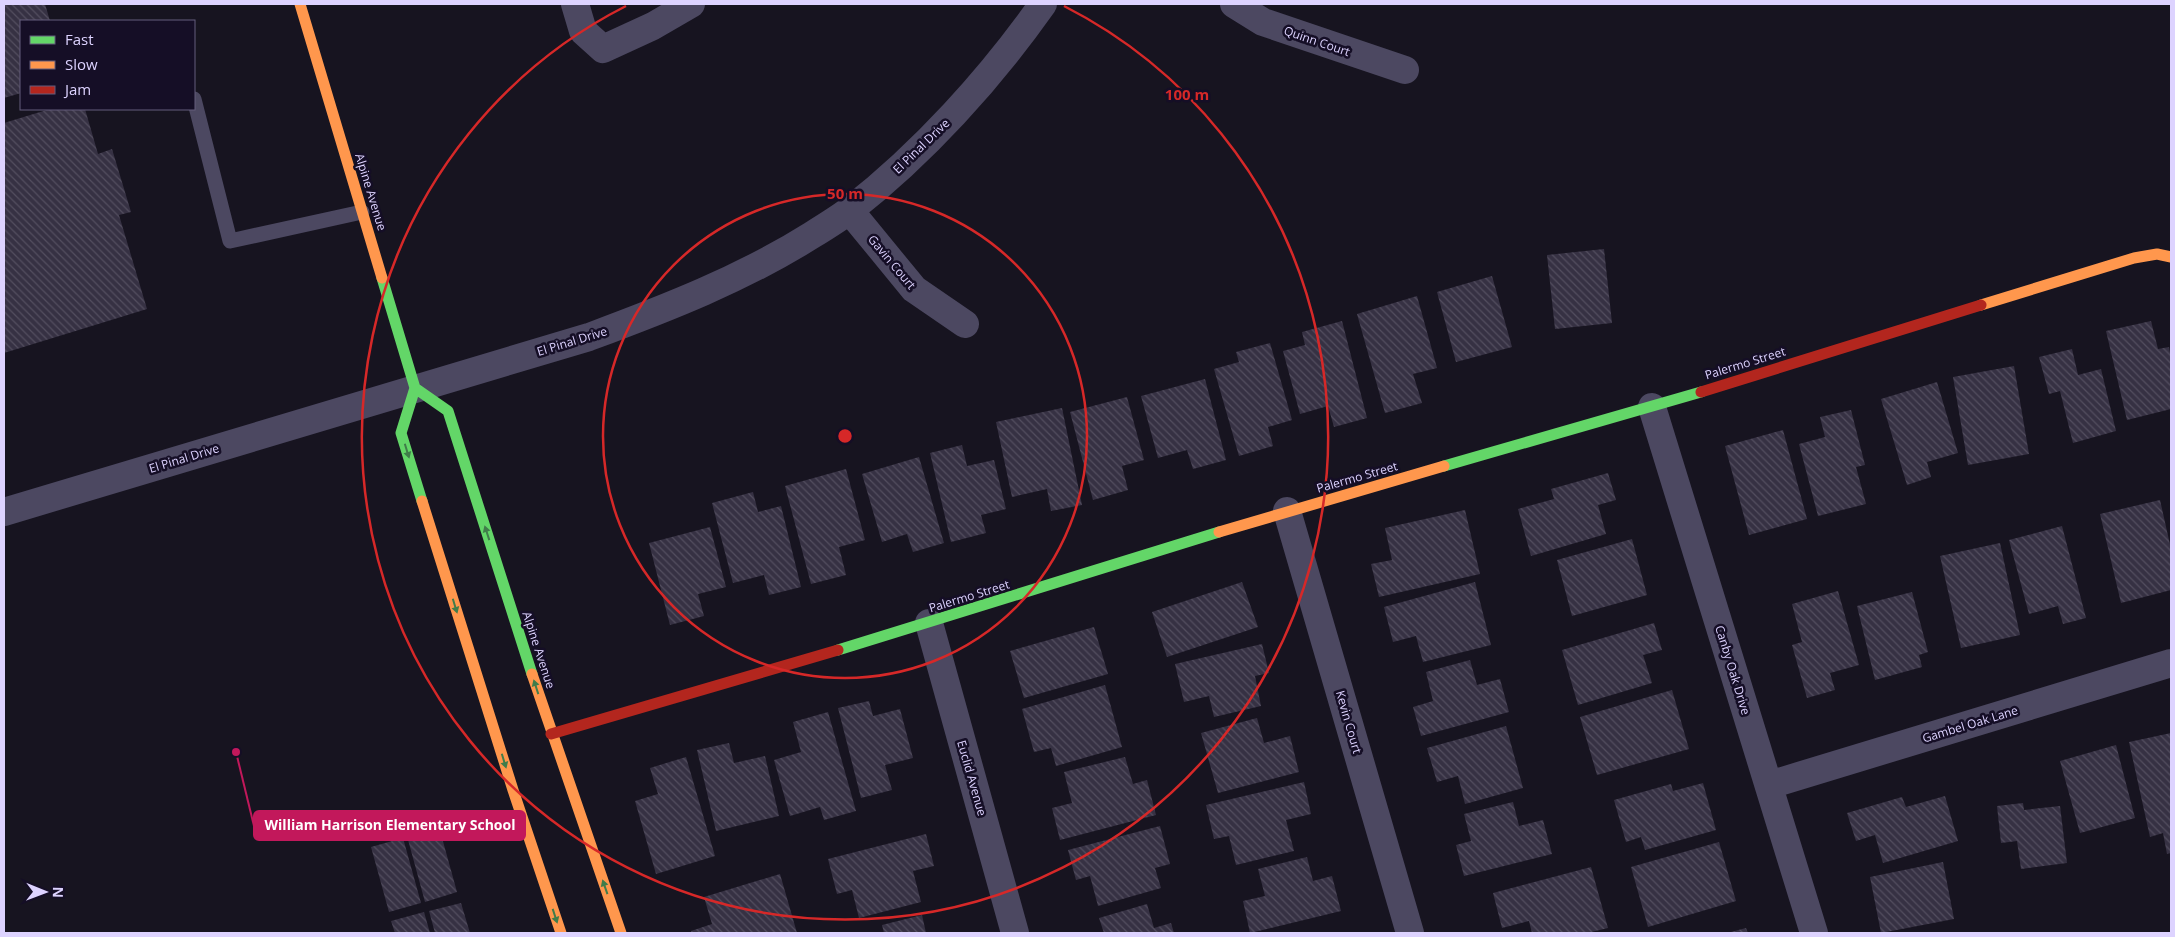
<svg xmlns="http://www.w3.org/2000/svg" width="2175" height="937" font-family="'Open Sans',sans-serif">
  <defs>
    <pattern id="building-back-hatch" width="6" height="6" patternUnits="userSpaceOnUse" patternTransform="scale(1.25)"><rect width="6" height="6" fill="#363143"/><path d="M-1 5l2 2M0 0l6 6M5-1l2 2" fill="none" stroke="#534e5f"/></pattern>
  </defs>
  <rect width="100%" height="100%" fill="#171420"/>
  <path fill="url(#building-back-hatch)" d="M4,4H45L50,21H21V93L4,98Z
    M50,109H85L98,154L112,149L131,212L119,215L147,309L4,353V123Z
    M1604,249L1612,323L1555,329L1547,255Z
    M1492,276L1512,347L1456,362L1437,292Z
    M1417,296L1437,368L1413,374L1422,403L1385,413L1357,314Z
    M1342,321L1367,418L1334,427L1328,406L1300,414L1283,351L1305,345L1302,332Z
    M2151,321L2158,349L2169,347L2171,358V409L2127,420L2106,331Z
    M1270,343L1292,420L1268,427L1273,446L1239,456L1214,369L1239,362L1236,352Z
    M2072,349L2078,375L2101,369L2116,431L2073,443L2060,391L2049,394L2039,357Z
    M2014,366L2029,454L1968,465L1953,377Z
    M1205,379L1226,460L1193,469L1187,450L1158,458L1141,396Z
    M1937,382L1958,453L1927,462L1931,477L1907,485L1881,399Z
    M1127,397L1144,460L1122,466L1128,490L1093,500L1070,412Z
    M1062,408L1082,505L1051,511L1047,489L1012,497L996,422Z
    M1851,410L1865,465L1856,467L1866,504L1818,516L1799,444L1825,437L1820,417Z
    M1783,430L1807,519L1749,535L1725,446Z
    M962,445L967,466L994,460L1006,509L981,515L986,533L951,542L930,453Z
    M919,457L944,543L913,552L907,534L882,542L862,474Z
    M846,469L865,540L839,547L846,575L811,584L785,486Z
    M1608,473L1616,500L1598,505L1606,534L1531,556L1518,509L1554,499L1551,489Z
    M753,492L758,512L781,506L801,587L769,595L764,575L733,583L712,503Z
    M2160,500L2171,549V590L2121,603L2100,514Z
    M1465,510L1480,574L1379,597L1371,564L1392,560L1385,528Z
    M2062,526L2086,618L2063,624L2058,606L2029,614L2009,540Z
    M710,527L726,587L698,594L704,616L670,625L649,543Z
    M1632,539L1647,595L1572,616L1557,560Z
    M2000,543L2020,635L1961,648L1940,556Z
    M1242,582L1258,627L1167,657L1152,612Z
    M1475,582L1491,645L1423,662L1416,636L1393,642L1384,607Z
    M1838,591L1859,665L1830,673L1835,690L1807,698L1792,645L1802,642L1792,604Z
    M1912,592L1928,652L1919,655L1922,667L1875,680L1857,606Z
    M1654,623L1662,650L1643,655L1652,683L1578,705L1562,650Z
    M1094,627L1108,674L1024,698L1010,651Z
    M1262,644L1269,673L1255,676L1261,706L1214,717L1209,696L1184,702L1175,664Z
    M1470,660L1477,685L1500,679L1509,712L1421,736L1413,707L1433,701L1426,672Z
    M1105,685L1122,747L1056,766L1051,748L1034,752L1022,709Z
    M1672,690L1689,749L1597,775L1580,717Z
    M869,701L873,716L900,709L913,758L885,765L892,790L861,798L838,708Z
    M828,712L856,811L824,820L820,807L790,816L774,760L801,752L793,722Z
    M1257,718L1264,743L1290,736L1299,772L1218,793L1201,733Z
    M1506,726L1523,788L1465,804L1458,776L1437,782L1427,748Z
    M2171,733V853L2167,854L2163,833L2150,837L2129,742Z
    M729,743L734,763L765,756L779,816L716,831L697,750Z
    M2116,745L2135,818L2080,833L2060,761Z
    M686,757L715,856L656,874L635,801L658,794L650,768Z
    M1125,757L1133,784L1147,780L1156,815L1060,840L1052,808L1072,803L1064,772Z
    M1304,782L1311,814L1286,820L1294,851L1236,865L1229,836L1214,839L1206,805Z
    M1703,783L1716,830L1645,850L1641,837L1626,842L1614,800L1671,784L1673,791Z
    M1945,796L1958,841L1883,863L1875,835L1856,841L1847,813L1902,797L1906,807Z
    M1513,802L1519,826L1543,820L1552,854L1464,876L1456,845L1471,841L1464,814Z
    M2023,803L2024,810L2060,806L2067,863L2021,869L2017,841L2001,843L1997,806Z
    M1160,826L1170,864L1155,868L1161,888L1098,906L1090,876L1076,880L1068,850Z
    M439,827L457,892L425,902L407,836Z
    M926,834L934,866L913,871L921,902L859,918L852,890L837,894L828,859Z
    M403,838L421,903L389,912L371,847Z
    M1719,842L1736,901L1648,927L1631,867Z
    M1307,857L1313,881L1332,876L1341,911L1250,933L1243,901L1265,896L1258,869Z
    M1943,862L1954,919L1881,933L1870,877Z
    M1591,867L1608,928L1587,933H1532L1529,921L1502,928L1493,893Z
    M780,874L797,933H692L691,931L712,924L704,897Z
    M461,903L470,933H435L429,911Z
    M1147,904L1154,928L1171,923L1174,933H1104L1099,918Z
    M424,912L430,933H395L391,921Z
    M922,915L926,933H884L882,925Z
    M1746,928L1748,933H1727Z"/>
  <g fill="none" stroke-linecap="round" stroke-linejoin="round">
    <path stroke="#4c4861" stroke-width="15" d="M194,99L230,241L362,212"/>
    <path stroke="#4c4861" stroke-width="28" d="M575,4L583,31L603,49L653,26L691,4
      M1234,4L1263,22L1405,70
      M850,211L914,289L965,324
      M1652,407L1814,933
      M1287,511L1410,933
      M4,512L589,337C667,308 742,279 812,235C825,227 838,219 850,210C923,153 990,79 1043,4
      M929,623L1015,933
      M1769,785L2171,663"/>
    <path stroke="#63d668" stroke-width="11" d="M382,278L415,388L401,433L422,501
      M415,388L448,411L532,674
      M1444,466L1701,392
      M838,650L1219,532"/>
    <path stroke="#ff974d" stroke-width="11" d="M300,4L382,278
      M1981,305L2134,258L2157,254L2171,257
      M422,501L513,790L561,933
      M1219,532L1444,466
      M532,674L621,933"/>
    <path stroke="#b3261e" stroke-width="11" d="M1701,392L1981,305
      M551,734L838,650"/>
  </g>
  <defs><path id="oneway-solid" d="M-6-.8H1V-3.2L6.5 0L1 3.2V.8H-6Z" transform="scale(1.25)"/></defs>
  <g fill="#407c4a">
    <use href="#oneway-solid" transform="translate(407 451) rotate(73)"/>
    <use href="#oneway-solid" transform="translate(487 533) rotate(-108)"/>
    <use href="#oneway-solid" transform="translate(455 606) rotate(73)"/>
    <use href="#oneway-solid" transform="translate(536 687) rotate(-108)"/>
    <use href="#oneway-solid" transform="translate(504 761) rotate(73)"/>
    <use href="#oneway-solid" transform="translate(605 887) rotate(-109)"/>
    <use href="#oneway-solid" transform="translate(555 916) rotate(72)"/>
  </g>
  <g fill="none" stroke="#d62828" stroke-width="2.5">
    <circle cx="845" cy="436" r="242"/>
    <path d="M1064 6A483 483 0 1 1 626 6"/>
  </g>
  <g text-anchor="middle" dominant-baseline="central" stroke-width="5" stroke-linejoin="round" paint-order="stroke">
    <g font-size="12" fill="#ddd3ff" stroke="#150e26">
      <text transform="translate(1317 41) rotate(19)">Quinn Court</text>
      <text transform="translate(921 146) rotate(-44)">El Pinal Drive</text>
      <text transform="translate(371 192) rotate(73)">Alpine Avenue</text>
      <text transform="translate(892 262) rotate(50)">Gavin Court</text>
      <text transform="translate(572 341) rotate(-17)">El Pinal Drive</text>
      <text transform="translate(1745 363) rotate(-17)">Palermo Street</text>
      <text transform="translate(184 458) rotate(-17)">El Pinal Drive</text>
      <text transform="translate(1357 477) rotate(-16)">Palermo Street</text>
      <text transform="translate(969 596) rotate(-17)">Palermo Street</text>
      <text transform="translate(539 650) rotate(72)">Alpine Avenue</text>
      <text transform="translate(1733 670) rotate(73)">Canby Oak Drive</text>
      <text transform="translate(1349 722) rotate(74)">Kevin Court</text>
      <text transform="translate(1970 724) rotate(-17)">Gambel Oak Lane</text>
      <text transform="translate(972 778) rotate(74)">Euclid Avenue</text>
    </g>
  </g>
  <circle cx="845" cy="436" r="8" fill="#d62828" stroke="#150e26" stroke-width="2.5"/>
  <g font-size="15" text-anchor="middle" font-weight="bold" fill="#d62828" stroke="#150e26" stroke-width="5" stroke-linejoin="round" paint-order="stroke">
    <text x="1187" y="100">100 m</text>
    <text x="845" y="199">50 m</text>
  </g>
  <path fill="none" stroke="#c2185b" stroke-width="2" d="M236 752L254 826"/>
  <circle fill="#c2185b" stroke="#150e26" stroke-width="2" cx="236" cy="752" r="5"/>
  <rect fill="#c2185b" stroke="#c2185b" stroke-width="2" x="254" y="811" width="271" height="29" rx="5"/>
  <g font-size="14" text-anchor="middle" font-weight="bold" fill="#fff">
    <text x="390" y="830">William Harrison Elementary School</text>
  </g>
  <rect width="2175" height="937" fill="none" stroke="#ddd3ff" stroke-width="10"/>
  <rect x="20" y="20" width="175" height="90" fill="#150e26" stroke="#655d7d"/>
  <rect x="30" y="36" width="25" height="8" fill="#63d668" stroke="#655d7d"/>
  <text x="65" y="45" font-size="15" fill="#ddd3ff">Fast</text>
  <rect x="30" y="61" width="25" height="8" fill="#ff974d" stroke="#655d7d"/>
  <text x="65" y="70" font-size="15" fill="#ddd3ff">Slow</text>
  <rect x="30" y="86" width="25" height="8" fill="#b3261e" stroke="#655d7d"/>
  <text x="65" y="95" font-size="15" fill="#ddd3ff">Jam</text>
  <g transform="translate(45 892) rotate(91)" stroke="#150e26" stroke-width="4" paint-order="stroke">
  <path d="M0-4L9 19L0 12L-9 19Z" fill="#ddd3ff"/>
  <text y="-8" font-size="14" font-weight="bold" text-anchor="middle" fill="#ddd3ff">N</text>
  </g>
</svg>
